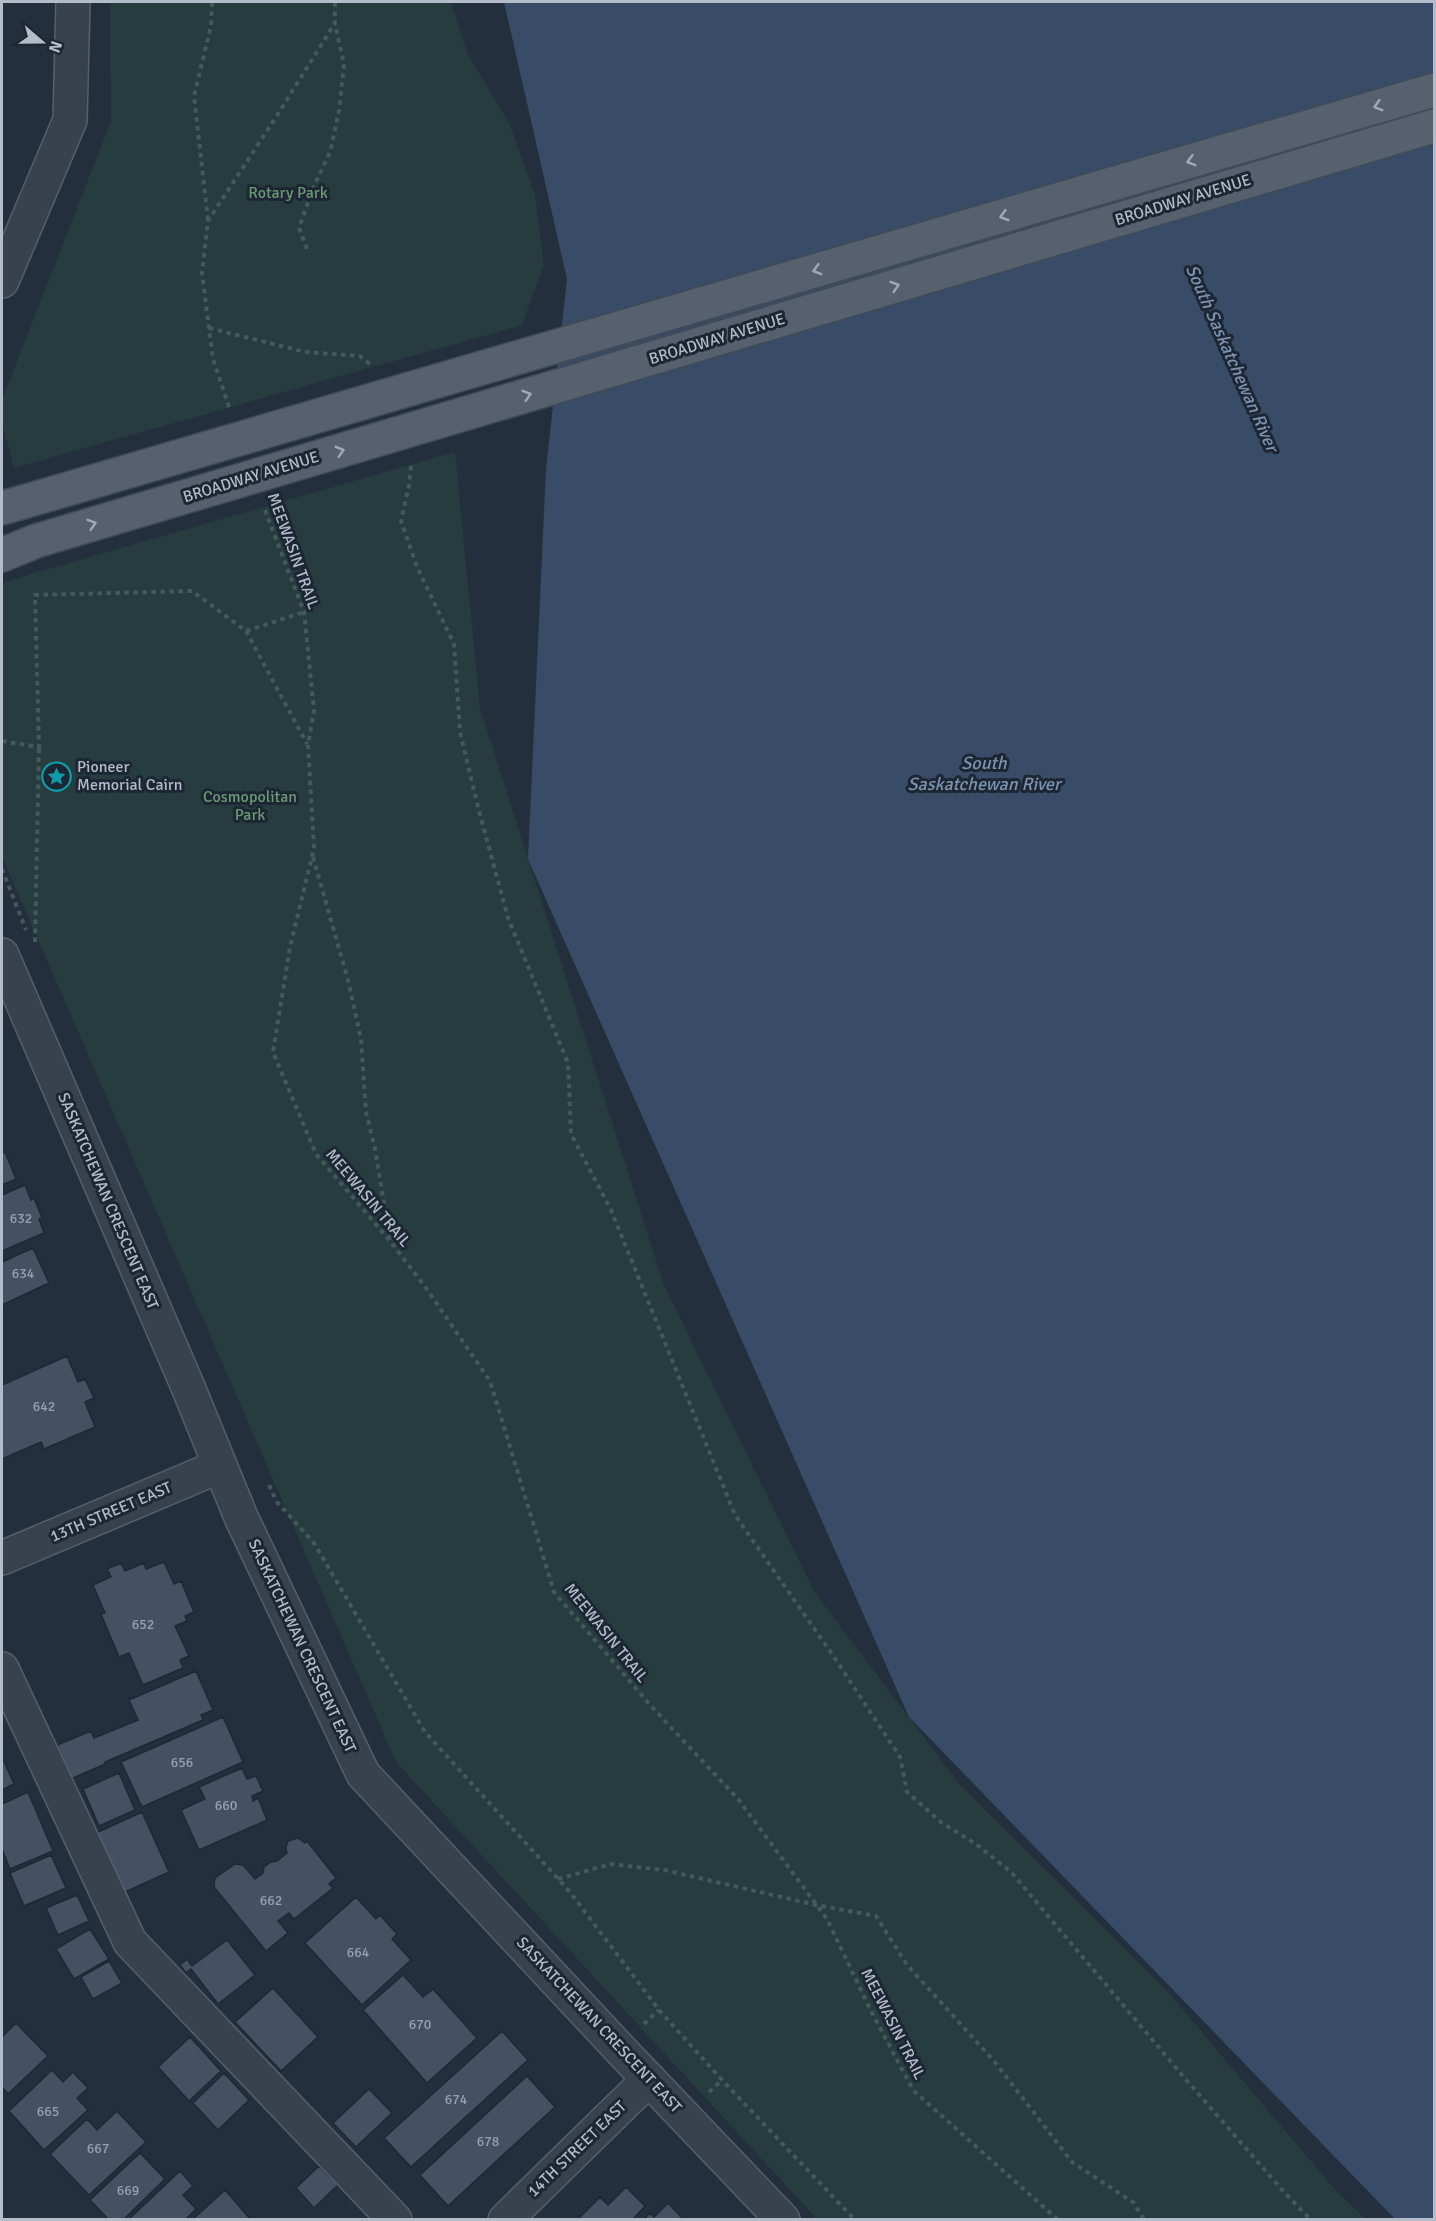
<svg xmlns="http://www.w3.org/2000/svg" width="1436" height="2221" font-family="Signika,sans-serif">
  <rect width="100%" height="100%" fill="#242f3e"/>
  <path fill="#263c3f" d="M110,2H451L468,55L510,125L535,195L544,265L522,325L14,468L2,423V400L111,121Z
    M455,452L480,708L664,1285L815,1593L960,1785L1168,1992L1337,2192L1366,2219H817L396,1762L2,857V584L34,573Z"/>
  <path fill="#394c67" d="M504,2H1434V2219H1395L909,1717L528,859L546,469L567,279Z"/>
  <path fill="#455162" stroke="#1f2835" stroke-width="1.5" d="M5,1152L16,1179L2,1185V1153Z
    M25,1185L31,1200L34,1198L42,1218L39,1219L44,1233L2,1251V1195Z
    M33,1248L49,1283L2,1305V1262Z
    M67,1356L78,1382L85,1379L94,1398L85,1402L95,1427L44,1449L41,1442L2,1459V1385Z
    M164,1562L174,1584L181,1581L194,1612L185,1616L187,1621L175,1626L189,1656L180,1660L183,1668L143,1685L129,1653L119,1657L101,1614L105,1613L93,1585L111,1577L107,1569L121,1563L125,1571L144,1563L146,1569Z
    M196,1671L213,1710L201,1715L203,1720L105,1762V1764L71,1779L57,1745L91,1731L94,1738L138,1720L129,1700Z
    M223,1717L243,1762L142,1807L121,1762Z
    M2,1757L14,1784L2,1790Z
    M242,1768L247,1779L256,1776L263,1791L252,1796L253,1801L258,1798L267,1820L199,1850L181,1810L205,1799L199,1787Z
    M119,1773L135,1810L99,1826L83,1789Z
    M28,1792L53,1851L10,1869L2,1849V1804Z
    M142,1812L169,1872L123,1893L96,1833Z
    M298,1838L305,1843L307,1841L336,1878L329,1884L333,1888L294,1919L289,1913L278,1921L288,1933L266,1951L214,1887L215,1878L235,1864L243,1865L255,1879L263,1873L264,1867L271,1862L277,1861L287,1853L286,1847L288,1841Z
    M51,1855L66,1888L24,1906L10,1873Z
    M77,1895L89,1921L58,1935L46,1908Z
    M356,1897L376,1919L380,1915L397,1934L392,1939L411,1960L362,2005L305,1943Z
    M90,1929L109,1959L74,1979L56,1949Z
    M227,1940L255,1975L218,2004L191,1969L186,1973L180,1965L187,1959L192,1966Z
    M109,1961L122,1983L93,1999L81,1977Z
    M403,1975L423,1997L433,1989L477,2038L427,2083L363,2010Z
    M273,1988L318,2037L281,2071L235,2022Z
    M16,2023L48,2056L8,2094L2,2087V2037Z
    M502,2031L528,2060L411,2167L384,2138Z
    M190,2037L221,2071L189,2101L158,2067Z
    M52,2070L63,2082L73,2072L88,2088L77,2098L88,2110L44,2150L9,2111Z
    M224,2073L249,2100L218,2130L193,2103Z
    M527,2076L555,2107L448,2206L420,2175Z
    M369,2089L392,2113L356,2147L333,2123Z
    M117,2111L146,2142L89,2195L50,2154L87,2119L97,2130Z
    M140,2153L165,2179L123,2220H109L90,2200Z
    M319,2166L338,2185L314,2208L296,2188Z
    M180,2171L193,2186L183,2195L196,2209L185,2220H128Z
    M626,2187L645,2206L632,2220H577L600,2197L608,2205Z
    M225,2190L251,2220H192Z
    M668,2203L684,2220H643L650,2213L654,2217Z"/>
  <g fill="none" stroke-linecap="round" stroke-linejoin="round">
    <defs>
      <path id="minor" d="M2,281L70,120L73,2
        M2,955L188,1387L241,1517L363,1774L618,2047L783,2220
        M2,1558L220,1466
        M2,1669L130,1942L395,2220
        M505,2220L649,2079"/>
      <path id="major" d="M2,508L23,502
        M2,555L36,541"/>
    </defs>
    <use href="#minor" stroke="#565f6c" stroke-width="36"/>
    <use href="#major" stroke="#414a57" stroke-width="36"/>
    <path stroke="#44595c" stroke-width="4" stroke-dasharray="4.5 4.5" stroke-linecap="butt" d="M208,220L194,96L211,26L212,2
      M307,249L299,228L313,188L330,152L339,111L344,64L335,24
      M209,328L305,352L360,356L371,365
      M229,407L213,359L202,273L208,221L278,114L335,23V2
      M411,466L409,485L401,521L417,567L454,644L460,732L478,807L508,918L568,1063L571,1134L611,1210L735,1515L834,1657L900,1757L907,1792L942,1823L976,1844L1011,1872L1182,2075L1284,2192L1311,2220
      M265,510L304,612L314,711L308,745L314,848L290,947L273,1052L316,1154L390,1241L426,1288L490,1381L554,1592L651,1706L738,1799L827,1919L870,2009L913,2090L1058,2220
      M246,631L307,744
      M2,741L39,747L35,595L192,591L246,631L304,612
      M313,857L348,980L361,1039L366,1112L375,1149L390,1240
      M2,869L26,930
      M35,942L39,747
      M269,1485L277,1502L314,1543L425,1732L570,1892L659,2010L722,2080L855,2220
      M558,1879L611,1864L664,1870L816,1905L876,1916L907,1965L994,2061L1072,2162L1134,2203L1144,2220
      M644,2024L659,2010
      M709,2092L722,2080"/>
    <use href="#minor" stroke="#38414e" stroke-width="33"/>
    <use href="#major" stroke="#56606e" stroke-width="33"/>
    <defs>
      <path id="major-bridge" d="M23,502L1434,90
        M36,541L1434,126"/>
    </defs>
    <use href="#major-bridge" stroke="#414a57" stroke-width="36" stroke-linecap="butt"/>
    <use href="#major-bridge" stroke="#56606e" stroke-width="33"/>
  </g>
  <defs><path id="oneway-chevron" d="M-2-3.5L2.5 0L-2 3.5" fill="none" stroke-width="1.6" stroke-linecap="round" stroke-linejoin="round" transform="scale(1.5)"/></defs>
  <g stroke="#a1aab7">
    <use href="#oneway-chevron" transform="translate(1378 106) rotate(164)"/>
    <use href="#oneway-chevron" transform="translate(1191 161) rotate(164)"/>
    <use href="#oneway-chevron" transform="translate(1004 216) rotate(164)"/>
    <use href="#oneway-chevron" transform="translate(817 270) rotate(164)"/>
    <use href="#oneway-chevron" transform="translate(895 286) rotate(-17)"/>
    <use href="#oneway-chevron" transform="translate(527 395) rotate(-17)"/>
    <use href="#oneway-chevron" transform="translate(340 451) rotate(-17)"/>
    <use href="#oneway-chevron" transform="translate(92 524) rotate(-17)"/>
  </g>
  <defs>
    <symbol id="sight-ring" viewBox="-11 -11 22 22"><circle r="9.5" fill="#1d2633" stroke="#0f9aa8" stroke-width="1.5"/><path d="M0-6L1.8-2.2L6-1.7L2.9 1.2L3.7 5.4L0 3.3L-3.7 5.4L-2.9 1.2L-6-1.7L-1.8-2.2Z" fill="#0f9aa8"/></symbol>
  </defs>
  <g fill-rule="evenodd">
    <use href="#sight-ring" x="40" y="760" width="33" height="33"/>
  </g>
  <g text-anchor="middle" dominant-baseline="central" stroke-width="6" stroke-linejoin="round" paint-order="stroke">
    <g font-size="14" fill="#98a1af">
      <text x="21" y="1218">632</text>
      <text x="23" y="1273">634</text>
      <text x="44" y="1406">642</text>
      <text x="143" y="1624">652</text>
      <text x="182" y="1762">656</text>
      <text x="226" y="1805">660</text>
      <text x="271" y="1900">662</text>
      <text x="358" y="1952">664</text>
      <text x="420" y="2024">670</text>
      <text x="456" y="2099">674</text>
      <text x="48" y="2111">665</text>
      <text x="488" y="2141">678</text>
      <text x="98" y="2148">667</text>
      <text x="128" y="2190">669</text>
    </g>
    <g font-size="16" fill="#6b9a76" stroke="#1d2633">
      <text x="288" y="193">Rotary Park</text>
      <text x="250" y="797">Cosmopolitan<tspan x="250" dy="18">Park</tspan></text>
    </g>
    <g font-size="16" fill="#b4bcc9" stroke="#1d2633">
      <text transform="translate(1183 200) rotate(-17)">BROADWAY AVENUE</text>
      <text transform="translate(717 339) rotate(-17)">BROADWAY AVENUE</text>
      <text transform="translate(251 477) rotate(-17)">BROADWAY AVENUE</text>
      <text transform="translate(293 551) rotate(70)">MEEWASIN TRAIL</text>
      <text transform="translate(368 1198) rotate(50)">MEEWASIN TRAIL</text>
      <text transform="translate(108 1201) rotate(67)">SASKATCHEWAN CRESCENT EAST</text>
      <text transform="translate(111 1512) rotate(-23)">13TH STREET EAST</text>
      <text transform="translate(606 1633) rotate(51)">MEEWASIN TRAIL</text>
      <text transform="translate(302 1646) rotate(65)">SASKATCHEWAN CRESCENT EAST</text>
      <text transform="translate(893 2024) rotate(63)">MEEWASIN TRAIL</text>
      <text transform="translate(599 2025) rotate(47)">SASKATCHEWAN CRESCENT EAST</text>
      <text transform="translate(577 2149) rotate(-44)">14TH STREET EAST</text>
    </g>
    <g font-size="16" fill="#b4bcc9" stroke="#1d2633" text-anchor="start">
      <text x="77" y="767">Pioneer<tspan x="77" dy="18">Memorial Cairn</tspan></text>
    </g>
    <g font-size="18" font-style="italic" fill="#7c92b1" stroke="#1d2633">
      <text transform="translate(1232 358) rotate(66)">South Saskatchewan River</text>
      <text x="984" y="763">South<tspan x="984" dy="21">Saskatchewan River</tspan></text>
    </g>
  </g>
  <rect width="1436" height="2221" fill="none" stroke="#b4bcc9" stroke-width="6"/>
  <g transform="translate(42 42) rotate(110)" stroke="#1d2633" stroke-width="4.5" paint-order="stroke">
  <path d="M0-4.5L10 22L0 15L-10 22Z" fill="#b4bcc9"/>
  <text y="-9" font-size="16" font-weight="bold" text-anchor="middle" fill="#b4bcc9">N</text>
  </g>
</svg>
